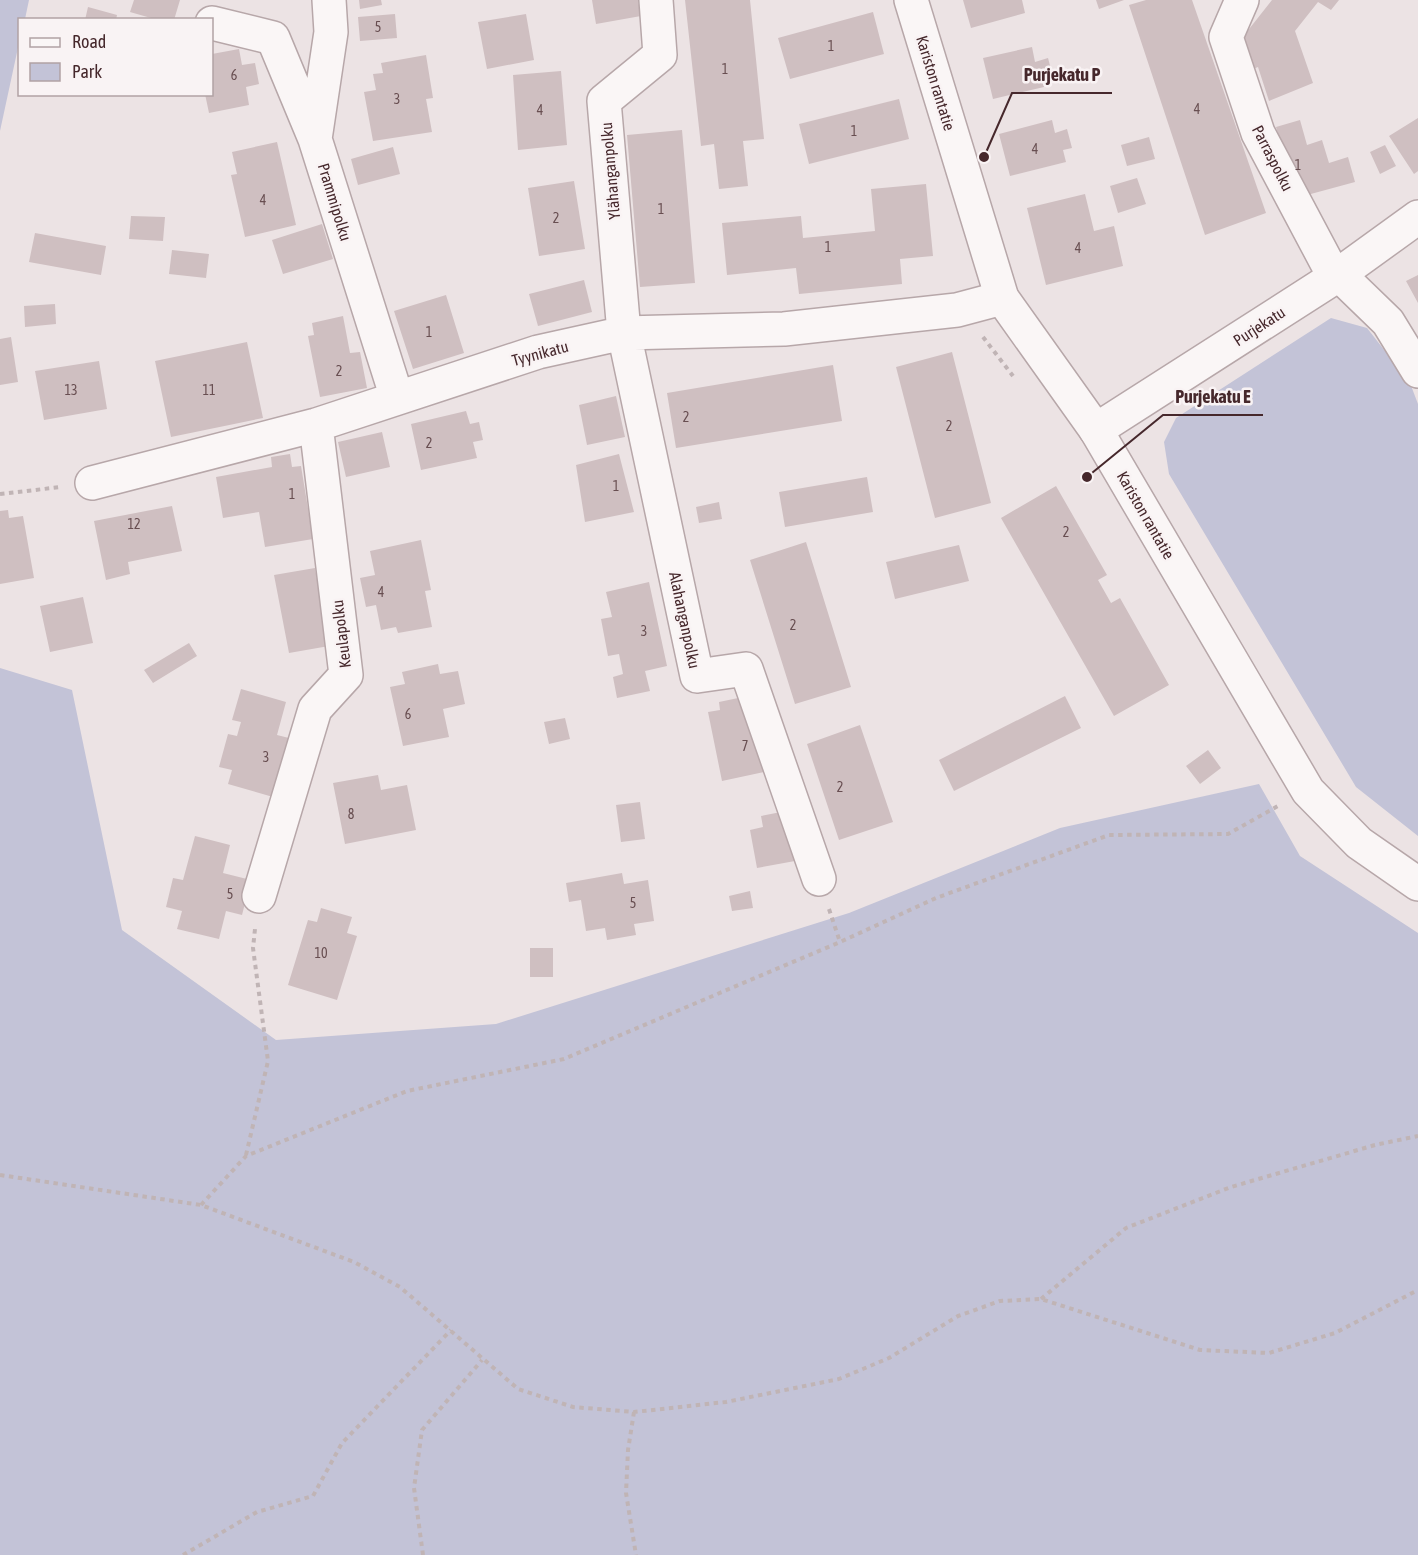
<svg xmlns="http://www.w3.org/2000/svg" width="1418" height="1555" font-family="'Asap Condensed',sans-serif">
  <rect width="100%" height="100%" fill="#ece3e4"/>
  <path fill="#c3c3d7" d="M0,0H29L25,19L20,20L19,43L0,131Z
    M1331,318L1367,328L1410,383L1418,404V836L1356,787L1169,474L1164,442L1176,418Z
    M0,668L72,690L122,930L276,1040L496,1024L849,913L1060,828L1259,784L1300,856L1418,933V1555H0Z"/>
  <path fill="#cfbfc1" d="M134,0H180L174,20H158L130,12Z
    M359,0H381L382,5L360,9Z
    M592,0H638L641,16L596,24Z
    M685,0H750L764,139L743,141L748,186L719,189L714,144L701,146Z
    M963,0H1022L1025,13L971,28Z
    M1096,0H1124L1099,9Z
    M1146,0H1192L1266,213L1205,235L1129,5Z
    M1272,0H1339L1331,10L1318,2L1295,31L1313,83L1269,101L1258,67L1253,69L1242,38Z
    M88,7L117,15L116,20H85Z
    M873,12L884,54L790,79L778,38Z
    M395,14L397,38L360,41L358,17Z
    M526,14L534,60L487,69L478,22Z
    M1032,47L1035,62L1048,58L1052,73L1041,75L1044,87L993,99L983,58Z
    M239,49L242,65L255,63L259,84L246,87L249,105L209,113L205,94H212V54Z
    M426,55L433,98L426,99L432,132L373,141L364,92L376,90L373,74L383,73L381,63Z
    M561,71L567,145L518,150L513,75Z
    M899,99L909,139L809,164L799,124Z
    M1418,118V171L1414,174L1389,136Z
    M1052,120L1055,133L1067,129L1072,148L1063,150L1066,162L1010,176L999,134Z
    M1300,120L1307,145L1322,140L1329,163L1348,157L1355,182L1296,198L1276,127Z
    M682,130L695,283L640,287L627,135Z
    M1149,137L1155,159L1127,166L1121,145Z
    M277,142L296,225L245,237L231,175L237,174L232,152Z
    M1385,145L1396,166L1380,174L1370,152Z
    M393,147L400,174L358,185L351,159Z
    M1137,178L1146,204L1118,213L1110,186Z
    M574,181L585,249L539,256L528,188Z
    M926,184L933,256L900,259L902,284L799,294L796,268L727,275L722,223L801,216L803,238L875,231L871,189Z
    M1085,194L1094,231L1114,226L1123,266L1046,285L1027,208Z
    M131,216L165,217L163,241L129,239Z
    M322,224L333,259L283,274L272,240Z
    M35,233L106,246L101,275L29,262Z
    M172,250L209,254L206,278L169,274Z
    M1418,275V303L1406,281Z
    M584,280L592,312L538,326L529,294Z
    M446,295L464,353L413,369L394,311Z
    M55,304L56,324L25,327L24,306Z
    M343,316L350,353L360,352L367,388L320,397L308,336L314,335L312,323Z
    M11,337L18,382L0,385V339Z
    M247,342L263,418L171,437L155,361Z
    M952,352L991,503L935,518L896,367Z
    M99,361L107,409L44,420L35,371Z
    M833,365L842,421L676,448L667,393Z
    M616,396L625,437L587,445L579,405Z
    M466,411L470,424L479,422L483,440L473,442L477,458L421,470L411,424Z
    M382,432L390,467L346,477L338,442Z
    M290,454L292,467L301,466L313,539L265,547L259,512L223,518L216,477L272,467L271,457Z
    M619,454L634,512L585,522L576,465Z
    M867,477L873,512L785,527L779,492Z
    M1056,486L1107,575L1098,580L1111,603L1120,598L1169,685L1114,716L1001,518Z
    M719,502L722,519L699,523L696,507Z
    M172,506L182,551L128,562L130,574L106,580L94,521Z
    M8,510L9,518L23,516L34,578L0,584V511Z
    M421,540L431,590L425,591L432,627L398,633L396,627L381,630L376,605L366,607L360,578L375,575L370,551Z
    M806,542L851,687L795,704L750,560Z
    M959,545L969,581L895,599L886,562Z
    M315,568L329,646L289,653L274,575Z
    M649,582L667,666L645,671L650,691L617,698L613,677L623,674L619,654L608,656L601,619L612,617L606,592Z
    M83,597L93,643L50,652L40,606Z
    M189,643L197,656L153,683L144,670Z
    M438,664L440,674L458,671L465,704L443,709L449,737L403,746L390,687L405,684L402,672Z
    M241,689L286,702L277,735L289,738L273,797L228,784L232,770L219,767L228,734L237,736L241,722L232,720Z
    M1065,696L1081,728L954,791L939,760Z
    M743,697L751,736L762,734L769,771L722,781L708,712L720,710L719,702Z
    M565,718L570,739L549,744L544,722Z
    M860,725L893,822L839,840L807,744Z
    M1208,750L1221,768L1200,784L1186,766Z
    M378,775L381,790L407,785L416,830L345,844L333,783Z
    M640,802L645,839L621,842L616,805Z
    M786,811L795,861L757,868L750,830L763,827L761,816Z
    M195,836L230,845L223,873L251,880L242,915L226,911L219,939L177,929L182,911L166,907L173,878L183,880Z
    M622,873L624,884L648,880L654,921L634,924L636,935L607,940L605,928L586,931L581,900L569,902L566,883Z
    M750,891L753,908L732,911L729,896Z
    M321,908L352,917L347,933L357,936L337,1000L288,985L308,920L317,922Z
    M530,948H553V977H530Z"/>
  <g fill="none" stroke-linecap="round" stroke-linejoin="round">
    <defs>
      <path id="minor" d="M329,0L331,32L315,139L397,398
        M656,0L660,55L604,101L624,333L697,676L746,669L819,879
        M1242,0L1226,37L1258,133L1327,263L1388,322L1418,371
        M212,23L273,38L315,139
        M1096,430L1338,275L1418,217
        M92,483L316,425L538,352L624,333L784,329L957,310L1002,298
        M259,896L315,709L346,675L316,425"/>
      <path id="tertiary" d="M911,0L1002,298L1096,430L1308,791L1359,843L1418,884"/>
    </defs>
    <use href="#minor" stroke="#b7a7a9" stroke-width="36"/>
    <use href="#tertiary" stroke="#b7a7a9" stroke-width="36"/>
    <path stroke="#c0b4b5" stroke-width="4" stroke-dasharray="4.5 4.5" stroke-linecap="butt" d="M983,337L1013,376
      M0,494L61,487
      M829,909L840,942
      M246,1155L268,1061L253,948L255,929
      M0,1175L201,1205L354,1262L400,1287L518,1389L573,1407L634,1412L726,1402L839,1379L889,1358L958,1316L1000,1301L1041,1299L1200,1350L1269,1353L1335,1333L1418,1290
      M201,1205L246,1156L407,1091L564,1059L840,942L936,898L1109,835L1228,834L1278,806
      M1041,1299L1126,1228L1231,1187L1375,1145L1418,1136
      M634,1412L628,1450L626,1493L636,1555
      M183,1555L257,1512L313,1496L342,1443L451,1330
      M423,1555L414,1488L422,1430L482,1360"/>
    <use href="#minor" stroke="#faf6f6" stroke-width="33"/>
    <use href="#tertiary" stroke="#faf6f6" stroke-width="33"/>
  </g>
  <g text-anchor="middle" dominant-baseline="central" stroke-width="5" stroke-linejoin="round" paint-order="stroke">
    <g font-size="14" fill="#684e51">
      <text x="378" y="27">5</text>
      <text x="831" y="46">1</text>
      <text x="725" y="69">1</text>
      <text x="234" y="75">6</text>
      <text x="397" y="99">3</text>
      <text x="1197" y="109">4</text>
      <text x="540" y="110">4</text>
      <text x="854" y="131">1</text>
      <text x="1035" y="149">4</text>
      <text x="1298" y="165">1</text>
      <text x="263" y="200">4</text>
      <text x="661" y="209">1</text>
      <text x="556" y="218">2</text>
      <text x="828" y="247">1</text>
      <text x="1078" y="248">4</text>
      <text x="429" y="332">1</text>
      <text x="339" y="371">2</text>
      <text x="71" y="390">13</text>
      <text x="209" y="390">11</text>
      <text x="686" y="417">2</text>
      <text x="949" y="426">2</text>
      <text x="429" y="443">2</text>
      <text x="616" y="486">1</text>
      <text x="292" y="494">1</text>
      <text x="134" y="524">12</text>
      <text x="1066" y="532">2</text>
      <text x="381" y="592">4</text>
      <text x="793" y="625">2</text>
      <text x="644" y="631">3</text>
      <text x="408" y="714">6</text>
      <text x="745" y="746">7</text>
      <text x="266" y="757">3</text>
      <text x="840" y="787">2</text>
      <text x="351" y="814">8</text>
      <text x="230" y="894">5</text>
      <text x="633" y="903">5</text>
      <text x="321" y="953">10</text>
    </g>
    <g font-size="16" fill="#46282c" stroke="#f9f3f4">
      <text transform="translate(936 83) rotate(73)">Kariston rantatie</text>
      <text transform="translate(1273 158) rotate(63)">Parraspolku</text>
      <text transform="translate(610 171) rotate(-95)">Ylähanganpolku</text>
      <text transform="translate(335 202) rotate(73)">Prammipolku</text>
      <text transform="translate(1259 326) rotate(-33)">Purjekatu</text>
      <text transform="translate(540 353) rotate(-15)">Tyynikatu</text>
      <text transform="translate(1146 515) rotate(60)">Kariston rantatie</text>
      <text transform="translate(685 620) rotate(78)">Alahanganpolku</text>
      <text transform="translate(341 634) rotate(-97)">Keulapolku</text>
    </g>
  </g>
  <path fill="none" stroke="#46282c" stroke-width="2" d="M984 157L1012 93H1112M1087 477L1163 415H1263"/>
  <g fill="#46282c" stroke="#f9f3f4" stroke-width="2">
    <circle cx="984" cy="157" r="6"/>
    <circle cx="1087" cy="477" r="6"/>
  </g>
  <g font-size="18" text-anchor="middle" font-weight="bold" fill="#46282c" stroke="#f9f3f4" stroke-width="5" stroke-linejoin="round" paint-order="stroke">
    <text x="1062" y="81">Purjekatu P</text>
    <text x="1213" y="403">Purjekatu E</text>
  </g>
  <rect x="18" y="18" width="195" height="78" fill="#f9f3f4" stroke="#b1a2a4" stroke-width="1.5"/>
  <rect x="30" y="38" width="30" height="9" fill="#faf6f6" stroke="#b1a2a4" stroke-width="1.5"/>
  <text x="72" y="48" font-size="18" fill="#46282c">Road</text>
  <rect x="30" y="63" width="30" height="18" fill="#c3c3d7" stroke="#b1a2a4" stroke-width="1.5"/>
  <text x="72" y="78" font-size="18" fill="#46282c">Park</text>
</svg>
